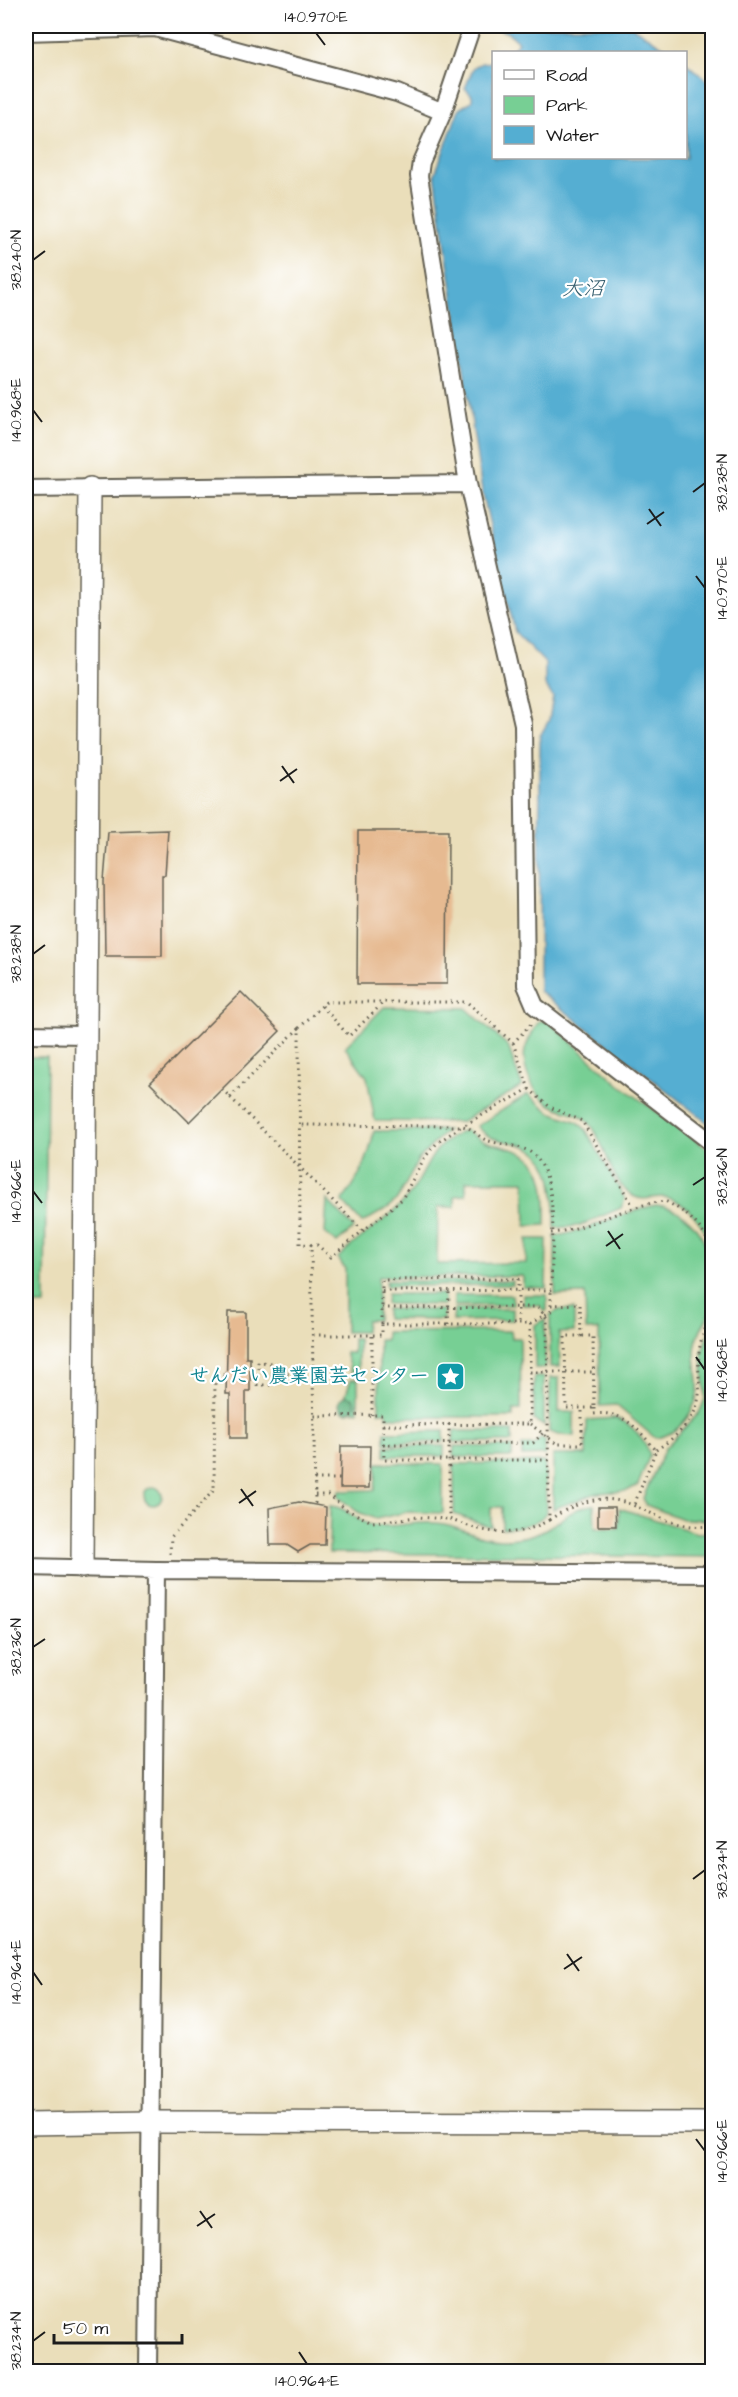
<svg xmlns="http://www.w3.org/2000/svg" width="738" height="2397" font-family="'Architects Daughter','Klee One',sans-serif">
  <rect width="100%" height="100%" fill="#fff"/>
  <filter id="ink" filterUnits="userSpaceOnUse"><feTurbulence type="fractalNoise" baseFrequency=".0167" numOctaves="2"/><feDisplacementMap in="SourceGraphic" scale="12" xChannelSelector="R" yChannelSelector="G"/><feConvolveMatrix kernelMatrix="1 2 1 2 8 2 1 2 1" color-interpolation-filters="sRGB"/></filter>
  <filter id="wash" filterUnits="userSpaceOnUse"><feTurbulence type="fractalNoise" baseFrequency=".008" numOctaves="4" result="noise"/><feDisplacementMap in="SourceGraphic" scale="24" xChannelSelector="R" yChannelSelector="G"/><feGaussianBlur stdDeviation="1.35" result="paint"/><feColorMatrix in="noise" values="0 0 0 0 0 0 0 0 0 0 0 0 0 0 0 0 0 1.4 0 .05"/><feComposite in="paint" operator="in"/></filter>
  <g filter="url(#wash)">
    <rect width="100%" height="100%" fill="#eadeba"/>
    <path fill="#77cf94" stroke="#4a7658" stroke-width="1.5" d="M384,1007L466,1008L508,1046L522,1086L461,1122L375,1121L367,1077L345,1047Z
      M539,1021H548L620,1085L712,1152V1243C702,1225 687,1200 664,1197C654,1196 644,1202 633,1196C610,1182 606,1145 591,1125C581,1111 565,1113 551,1105C535,1096 521,1069 525,1050C528,1039 533,1031 539,1021Z
      M26,1057H47L45,1305H26Z
      M528,1094L550,1112L578,1122L586,1130L625,1199L621,1208L579,1226L555,1228C555,1198 557,1153 519,1144C501,1140 490,1141 477,1126Z
      M447,1130L418,1160L399,1197L388,1208L362,1223L342,1201C359,1179 369,1159 374,1131Z
      M466,1130C490,1147 493,1142 518,1151C549,1162 546,1199 546,1225L526,1226L525,1181H466V1195L455,1196V1207H438L437,1264L526,1263L527,1239H547L546,1288L523,1287V1276L378,1277L377,1320H366L365,1332H345V1269L338,1258C358,1237 384,1223 404,1201C430,1174 423,1148 466,1130Z
      M327,1200L354,1228L337,1243L325,1233Z
      M656,1205C701,1208 722,1267 712,1306C709,1319 698,1330 696,1344C693,1357 697,1368 698,1381C700,1406 681,1435 655,1438L616,1405L600,1406L599,1330H586L585,1294L555,1295V1236C591,1231 620,1212 656,1205Z
      M386,1281H512L513,1285L386,1286Z
      M387,1294H444V1305L386,1304Z
      M454,1295H512L513,1305L454,1306Z
      M523,1295H547V1310L545,1312L539,1305H523Z
      M386,1309L444,1310L443,1320L386,1319Z
      M454,1309H513V1320L453,1321Z
      M574,1309V1332L559,1333L560,1367H550V1315L559,1310Z
      M545,1319V1368H535V1325Z
      M712,1324V1520L682,1519L646,1505L643,1498L665,1448L699,1413L705,1399L702,1351Z
      M511,1331L512,1338H520L521,1410H513V1417H387V1412H379V1340H386V1332Z
      M353,1339H358V1372H351L345,1353H353Z
      M534,1377H544V1426L534,1420Z
      M550,1378H559V1412H574V1436L559,1435L549,1432Z
      M351,1379H358V1411H354L353,1397H345Z
      M615,1418C631,1422 645,1440 650,1455L638,1485L627,1491L597,1493L553,1509V1455H586L587,1420Z
      M444,1431V1442L385,1443V1432Z
      M454,1431H512V1442H453Z
      M541,1438L545,1440V1455L522,1456V1445H534Z
      M385,1446H444V1456H385Z
      M454,1446L512,1447V1457H453Z
      M545,1462L546,1512C540,1525 515,1528 502,1528V1507H491V1527L454,1514V1464Z
      M377,1463L443,1464V1513L407,1512L376,1519L358,1512L338,1497L339,1491L375,1490Z
      M144 1496a9 9 0 1 1 18 0a9 9 0 1 1-18 0Z
      M594,1505L595,1528H619V1508L697,1533L712,1532V1557L329,1553L330,1506C346,1506 356,1522 371,1525C395,1529 419,1519 444,1524C464,1528 480,1539 501,1539C518,1539 535,1536 549,1527C565,1518 575,1506 594,1505Z"/>
    <path fill="#61b27e" stroke="#3e674d" stroke-width="1.5" d="M339 1404a8 8 0 1 1 16 0a8 8 0 1 1-16 0Z"/>
    <path fill="#54aed2" stroke="#386577" stroke-width="1.5" d="M487,26H631L672,52H511L518,42C510,31 500,29 486,28Z
      M493,62L494,158H686V63L712,84V1126L539,991L540,736L549,720L553,697L545,685V663L515,632L482,491L435,174L459,109L472,101V95L465,88L474,67L482,63Z"/>
    <g id="blocks">
      <path fill="#e6ba91" d="M168,830L165,875H162V956H105L104,881L108,832Z
        M358,831H448L447,984H357Z
        M241,992L280,1031L189,1122L150,1083Z
        M228,1312H246V1358H250V1391H246V1438H230V1394H226Z
        M341,1446H370L369,1488H340Z
        M299,1502L326,1507L325,1545H310L298,1552L287,1545H270L269,1508Z
        M598,1507H615L616,1526H598Z"/>
    </g>
  </g>
  <g filter="url(#ink)">
    <use href="#blocks" fill-opacity="0" stroke="#646053" stroke-width="1.5"/>
    <g fill="none" stroke-linecap="round" stroke-linejoin="round">
      <defs>
        <path id="minor" d="M472,26L443,112L421,162L419,176L468,484L523,724L526,985L535,1006L712,1143
          M26,32L155,28L397,93L443,112
          M26,489L468,484
          M26,1034L85,1035
          M26,1567L156,1570L712,1574
          M148,2372L156,1570"/>
        <path id="tertiary" d="M82,1567L90,488
          M26,2124L151,2122L712,2123"/>
      </defs>
      <use href="#minor" stroke="#646053" stroke-width="20"/>
      <use href="#tertiary" stroke="#646053" stroke-width="24"/>
      <path stroke="#646053" stroke-width="3" stroke-dasharray="1.5 4.5" stroke-linecap="butt" d="M322,1006L349,1036L383,1003
        M299,1028L326,1002H467L513,1043L529,1089L463,1126
        M513,1043L532,1023
        M222,1089L362,1230
        M529,1089L550,1107L582,1121L633,1206
        M230,1097L299,1028L300,1244L317,1245L331,1257L402,1199L425,1157L437,1143L462,1126L300,1125
        M551,1233C593,1228 622,1206 665,1201C687,1212 705,1228 712,1252
        M311,1244L315,1503L311,1505
        M382,1291L551,1290C551,1254 562,1174 530,1152C519,1145 502,1145 489,1141C478,1138 474,1128 462,1126
        M551,1305L580,1304L581,1336H565L566,1408H594L593,1336H581
        M382,1308L538,1307L547,1318L549,1520C514,1540 484,1533 449,1519V1424
        M382,1324V1280L518,1279V1324
        M448,1324L449,1291
        M530,1324L551,1311V1290
        M313,1335H382V1324H530V1424L383,1425V1415L314,1416
        M372,1336V1415
        M530,1372H594
        M250,1375H258L257,1385H272V1373L314,1375
        M258,1375V1362L272,1363V1373
        M594,1408V1414C623,1410 638,1429 656,1450L634,1505
        M530,1424L557,1444H582V1408
        M383,1425L384,1460H548
        M383,1444L533,1443L543,1433
        M656,1450C733,1400 676,1374 712,1316
        M314,1479H341
        M315,1495H328L347,1510L372,1522L418,1517L448,1519
        M549,1520C628,1467 643,1533 712,1526
        M170,1554L171,1537L214,1490L215,1375H226"/>
      <use href="#minor" stroke="#fff" stroke-width="16"/>
      <use href="#tertiary" stroke="#fff" stroke-width="21"/>
    </g>
  </g>
  <path fill="none" stroke="#1c1c1c" stroke-width="2" d="M316,33L325,45M33,260L45,251M33,410L42,422M693,492L705,483M649,509L661,526M647,524L664,512M696,576L705,588M282,766L294,783M280,781L297,769M33,954L45,945M693,1185L705,1177M33,1191L42,1203M608,1231L620,1249M606,1246L623,1234M696,1357L705,1370M241,1489L253,1506M239,1503L256,1491M33,1647L45,1639M693,1879L705,1870M567,1954L579,1971M564,1969L582,1957M33,1972L42,1985M696,2139L705,2151M200,2211L212,2228M197,2226L215,2214M33,2341L45,2332M299,2352L307,2364"/>
  <defs>
    <symbol id="sight-square" viewBox="-11 -11 22 22"><rect x="-9" y="-9" width="18" height="18" rx="4" fill="#0f9aa8" stroke="#fff"/><path d="M0-6L1.8-2.2L6-1.7L2.9 1.2L3.7 5.4L0 3.3L-3.7 5.4L-2.9 1.2L-6-1.7L-1.8-2.2Z" fill="#fff"/></symbol>
  </defs>
  <g fill-rule="evenodd">
    <use href="#sight-square" x="434" y="1360" width="33" height="33"/>
  </g>
  <g text-anchor="middle" dominant-baseline="central" stroke-width="4.5" stroke-linejoin="round" paint-order="stroke">
    <g font-size="20" font-weight="bold" fill="#0d838f" stroke="#fff" text-anchor="end">
      <text x="429" y="1376">せんだい農業園芸センター</text>
    </g>
    <g font-size="21" font-style="italic" fill="#355e6e" stroke="#fff">
      <text x="583" y="288">大沼</text>
    </g>
  </g>
  <rect width="738" height="2397" fill="none" stroke="#fff" stroke-width="66"/>
  <rect x="492" y="51" width="195" height="108" fill="#ffffff" stroke="#a4a4a4" stroke-width="1.5"/>
  <rect x="504" y="70" width="30" height="9" fill="#ffffff" stroke="#a4a4a4" stroke-width="1.5"/>
  <text x="546" y="81" font-size="18" fill="#1c1c1c">Road</text>
  <rect x="504" y="96" width="30" height="18" fill="#77cf94" stroke="#a4a4a4" stroke-width="1.5"/>
  <text x="546" y="111" font-size="18" fill="#1c1c1c">Park</text>
  <rect x="504" y="126" width="30" height="18" fill="#54aed2" stroke="#a4a4a4" stroke-width="1.5"/>
  <text x="546" y="141" font-size="18" fill="#1c1c1c">Water</text>
  <path d="M54 2334v9h128v-9" fill="none" stroke="#1c1c1c" stroke-width="3"/>
  <text x="63" y="2334" font-size="18" fill="#1c1c1c" stroke="#ffffff" stroke-width="4.5" paint-order="stroke">50 m</text>
  <rect x="33" y="33" width="672" height="2331" fill="none" stroke="#1c1c1c" stroke-width="2"/>
  <g font-size="15" text-anchor="middle" fill="#1c1c1c">
    <text x="316" y="22">140.970°E</text>
    <text transform="translate(16 260) rotate(-90)" y="5">38.240°N</text>
    <text transform="translate(16 410) rotate(-90)" y="5">140.968°E</text>
    <text transform="translate(722 483) rotate(-90)" y="5">38.238°N</text>
    <text transform="translate(722 588) rotate(-90)" y="5">140.970°E</text>
    <text transform="translate(16 954) rotate(-90)" y="5">38.238°N</text>
    <text transform="translate(722 1177) rotate(-90)" y="5">38.236°N</text>
    <text transform="translate(16 1191) rotate(-90)" y="5">140.966°E</text>
    <text transform="translate(722 1370) rotate(-90)" y="5">140.968°E</text>
    <text transform="translate(16 1647) rotate(-90)" y="5">38.236°N</text>
    <text transform="translate(722 1870) rotate(-90)" y="5">38.234°N</text>
    <text transform="translate(16 1972) rotate(-90)" y="5">140.964°E</text>
    <text transform="translate(722 2151) rotate(-90)" y="5">140.966°E</text>
    <text transform="translate(16 2341) rotate(-90)" y="5">38.234°N</text>
    <text x="307" y="2386">140.964°E</text>
  </g>
</svg>
